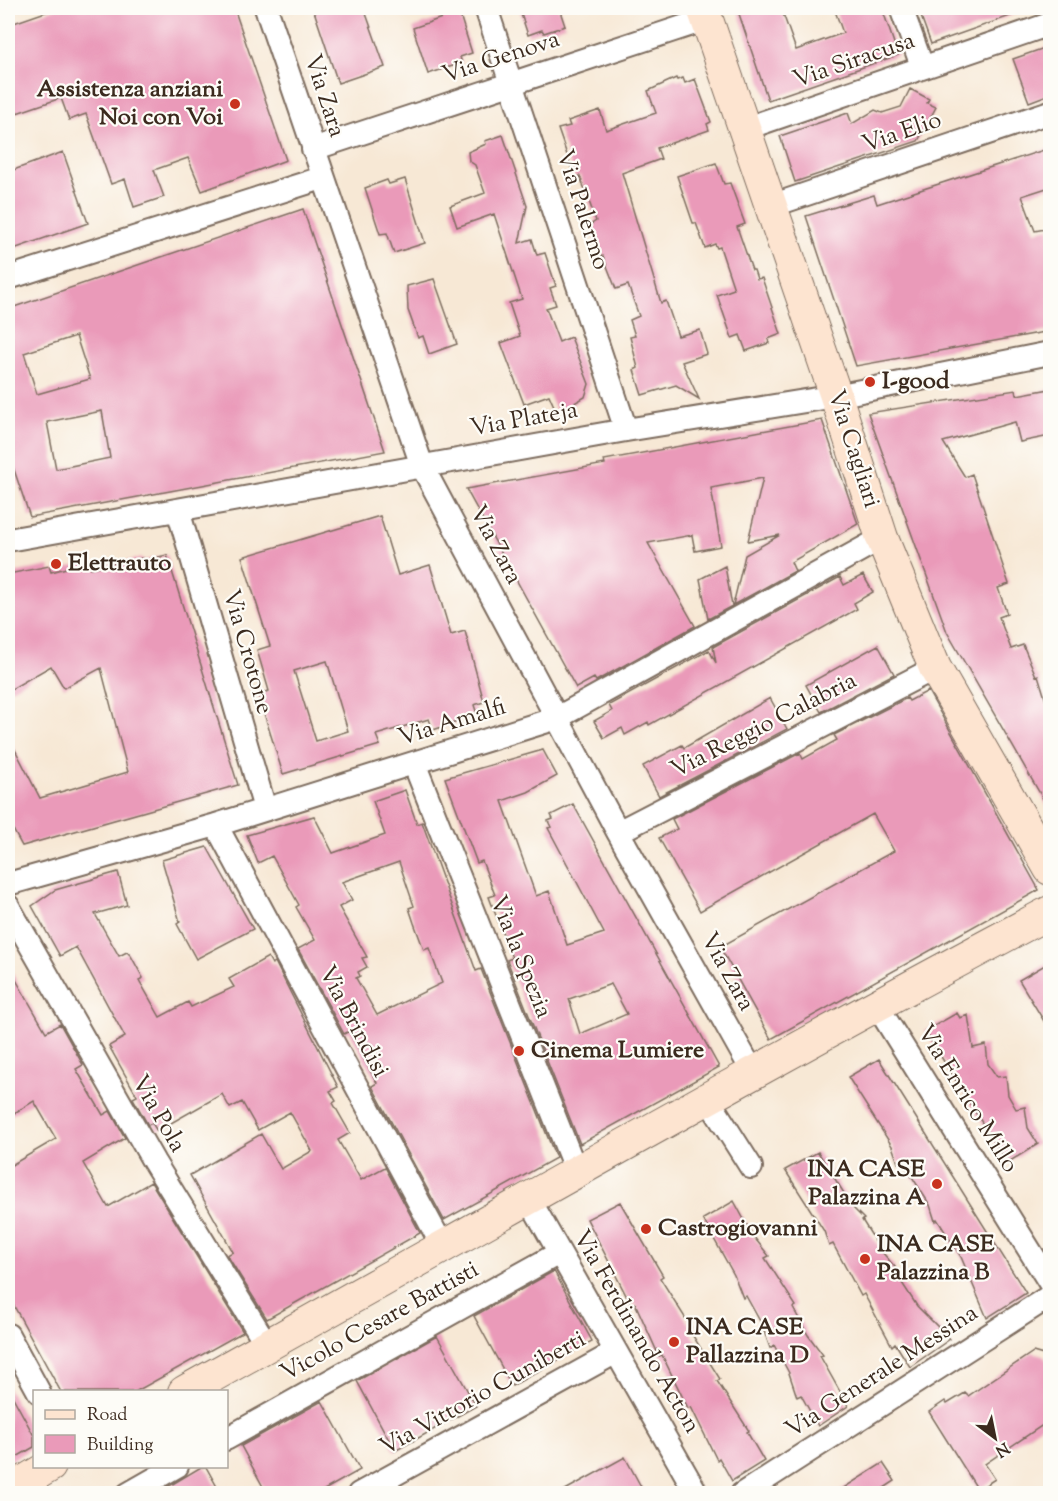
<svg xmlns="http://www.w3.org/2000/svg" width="1058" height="1501" font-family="'Sorts Mill Goudy',serif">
  <rect width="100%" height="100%" fill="#fdfcf7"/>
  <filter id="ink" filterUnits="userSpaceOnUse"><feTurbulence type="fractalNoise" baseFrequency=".0167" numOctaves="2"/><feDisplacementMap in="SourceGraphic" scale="12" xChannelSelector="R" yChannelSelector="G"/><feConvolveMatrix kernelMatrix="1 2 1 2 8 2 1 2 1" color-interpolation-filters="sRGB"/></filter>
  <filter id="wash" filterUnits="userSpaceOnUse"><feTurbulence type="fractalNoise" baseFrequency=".008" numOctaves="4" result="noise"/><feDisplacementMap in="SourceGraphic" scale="24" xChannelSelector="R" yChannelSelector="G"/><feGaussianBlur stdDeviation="1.35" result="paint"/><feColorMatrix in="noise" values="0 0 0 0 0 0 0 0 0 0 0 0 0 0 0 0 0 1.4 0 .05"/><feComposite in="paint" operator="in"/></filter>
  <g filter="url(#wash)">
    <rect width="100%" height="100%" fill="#f7e8d5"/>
    <g id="blocks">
      <path fill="#ea9ab9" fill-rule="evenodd" d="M57,8H234L286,160L202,191L188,158L154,170L164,197L134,207L125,179L111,184L86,114L69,120L61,98L8,116V25Z
        M313,8H364L385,67L338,83Z
        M519,8H559L565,26L544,33L542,30L528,35Z
        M737,8H781L796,50L843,33L834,8H882L898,55L768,100Z
        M918,8H1027V10L931,44Z
        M459,12L472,53L460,57L462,63L428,74L413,28Z
        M1050,46V94L1029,102L1013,59Z
        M676,78L677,80L683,78L685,83L695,79L711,122L707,124L709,130L657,148L661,159L622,173L661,303L666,301L678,336L700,330L707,354L682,362L699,399L676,385L642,395L634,370L638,368L630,337L635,336L630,320L639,316L628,285L616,289L603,256L601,257L590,225L596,221L580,176L575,178L558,129L570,126L568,121L600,110L606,130L656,113L648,91Z
        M910,89L929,99L927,103L936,107L918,141L795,182L780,136L848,113L852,124L875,110L882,113L901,107Z
        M503,135L527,206L519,243L532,239L537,255L545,253L556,286L550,288L556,305L546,308L559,342L571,337L589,384L585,397L557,413L549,395L524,404L501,343L520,336L509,303L522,299L494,214L457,227L450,206L485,193L475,165L469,161L468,152L486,144L485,141Z
        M1050,148V187L1022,196L1035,231L1050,228V331L856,366L806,216L874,195L877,204Z
        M63,152L88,223L8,251V172Z
        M716,163L724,184L730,183L745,224L737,227L752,270H754L757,279L762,278L781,334L768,339L769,343L746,351L740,335L732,338L717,295L734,289L720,247L717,248L715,244L705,248L696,223H693L677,176Z
        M405,179L425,243L394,253L387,233L380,234L365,188L387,180L389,184Z
        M303,209L385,451L30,517L8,452V309ZM76,336L90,379L37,394L24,353ZM102,411L110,458L56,469L47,422Z
        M434,279L457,344L429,354L423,336L418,338L408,310L407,286Z
        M1050,389V436L1020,442L1015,422L943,442L965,477L972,474L1009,584L998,588L1007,614L999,617L1011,649L1023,645L1036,676L1038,675L1050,714V811L947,632L868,413L1016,390L1017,395Z
        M822,420L858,524L791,562L795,571L733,605L745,555L780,535L748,541L763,478L711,488L721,546L695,551L692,535L648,543L695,626L596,681L594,678L576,688L466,489L605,464L604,460Z
        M380,516L398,575L430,565L451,635L465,631L484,702L474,705L477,714L456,720L457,722L433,730L429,719L376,735L380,745L283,774L258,694L269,691L257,650L270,646L242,557ZM327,661L348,731L316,741L294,671Z
        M167,555L238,785L22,846L8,820V736L40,798L128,772L101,668L64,688L51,666L8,691V574L49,566L51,572L89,562L91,568L142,558L143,561Z
        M725,566L732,606L708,619L700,579Z
        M863,575L873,592L854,603L857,609L649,725L648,722L625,735L622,728L604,738L594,721L612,711L609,705L709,650L716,663L713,647L840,577L844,585Z
        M878,645L894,674L821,712L806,685Z
        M928,691L1039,890L771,1039L720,947L894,851L873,814L700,911L659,838L677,829L672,819L800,753L803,759L837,740L834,735L907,698L909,701Z
        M770,698L787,729L659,796L643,766L682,745L684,748Z
        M543,750L557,776L528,792L502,801L536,896L549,891L567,945L604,933L548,828L551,827L548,821L553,819L551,815L573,804L719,1067L580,1144L507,960L512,958L489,897L495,895L482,861L477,863L445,778ZM611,984L627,1014L580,1034L569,999Z
        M405,790L417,824L422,822L476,971L481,969L556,1158L444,1220L372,1086L377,1083L349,1031L344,1034L298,949L315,940L296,907L299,905L272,856L258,863L247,835L314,816L333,853L385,835L373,801ZM399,862L414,906L409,908L414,923L424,950L429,948L442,983L377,1015L356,978L360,976L358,972L367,967L362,958L367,957L339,907L352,900L342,882Z
        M207,847L253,929L196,959L177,924L180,922L162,860Z
        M118,872L127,905L95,914L119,956L127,952L131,956L143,978L139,980L160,1017L188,1002L191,1007L234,987L229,979L268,957L272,964L275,962L338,1087L330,1091L336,1101L333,1103L350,1133L338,1140L361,1180L385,1167L420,1233L267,1319L227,1255L233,1252L190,1175L261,1134L281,1169L312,1151L290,1112L258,1130L242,1102L230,1108L222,1094L157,1131L152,1123L148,1125L133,1098L137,1096L109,1046L125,1037L76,947L60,956L32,906L55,890Z
        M1050,962V1031L1019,980Z
        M8,966L46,1032L60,1024L83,1065L76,1069L103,1115L110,1111L125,1138L83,1163L108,1207L151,1182L243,1332L135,1392H61L8,1295V1167L56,1139L34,1101L8,1117Z
        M957,1013L960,1018L968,1015L973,1048L986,1045L988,1064L997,1077L1006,1076L1008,1095L1016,1109L1025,1107L1028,1128L1038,1144L1007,1163L925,1031Z
        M879,1059L1026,1293L987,1318L961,1257L937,1219L935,1221L930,1205L902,1161L898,1163L892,1146L848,1077Z
        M818,1152L854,1209L864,1219L862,1220L882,1252L895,1267L893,1269L917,1306L950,1339L910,1367L895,1343L892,1346L864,1294L861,1296L833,1244L829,1246L824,1231L785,1170Z
        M734,1201L753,1236L769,1256L765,1258L796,1306L793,1308L808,1335L823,1355L820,1356L848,1406L818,1426L801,1395L797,1397L789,1373L774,1345L770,1348L761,1323L746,1296L743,1298L734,1275L703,1219Z
        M620,1202L663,1276L660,1278L691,1327L688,1328L720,1379L717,1381L749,1431L747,1432L764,1461L732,1481L719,1458L717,1460L691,1407L688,1408L662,1355L659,1356L635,1303L631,1305L587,1219Z
        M554,1271L592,1341L512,1386L474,1316Z
        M437,1336L476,1406L395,1451L357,1381Z
        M1033,1352L1043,1355L1050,1365V1420L985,1464L995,1479L978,1490L929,1412L945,1401L947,1404L965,1393L968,1396Z
        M8,1388L34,1436V1447L8,1462Z
        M322,1401L360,1470L317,1494H267L241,1446Z
        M625,1457L645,1494H558Z
        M883,1463L895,1481L875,1494H834Z
        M201,1467H206L221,1494H156Z"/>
    </g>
  </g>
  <g filter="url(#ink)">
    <use href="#blocks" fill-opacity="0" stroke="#7d6c5e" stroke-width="1.5"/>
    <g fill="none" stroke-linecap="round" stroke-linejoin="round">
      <defs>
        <path id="street" d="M266,8L422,466L618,832L754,1074
          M486,8L626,430
          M901,8L922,66
          M744,129L1050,24
          M313,149L707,19
          M771,206L1050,112
          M8,278L322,178
          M178,510L265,809
          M8,540L626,430L836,396L1050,353
          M414,763L576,1171
          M216,825L442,1245
          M618,832L935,668
          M8,884L216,825L557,718L882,538
          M8,906L154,1162L267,1345
          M876,1004L1050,1283
          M708,1099L751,1167
          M528,1197L697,1494
          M8,1335L39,1392
          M226,1439L559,1253
          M128,1494L177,1466
          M359,1494L616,1352
          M742,1494L1050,1296"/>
        <path id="secondary" d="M703,8L836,396L882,538L935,668L1050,869
          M184,1392C473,1231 759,1066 1050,912
          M8,1491L50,1466"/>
      </defs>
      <use href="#street" stroke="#7d6c5e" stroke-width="26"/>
      <use href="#secondary" stroke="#7d6c5e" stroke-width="34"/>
      <use href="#street" stroke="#fff" stroke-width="22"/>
      <use href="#secondary" stroke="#fde4d0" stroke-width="32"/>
    </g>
  </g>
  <g fill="#c8321e" stroke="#fdfcf7" stroke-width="2">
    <circle cx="235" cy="104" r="6"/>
    <circle cx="870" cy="382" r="6"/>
    <circle cx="56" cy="564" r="6"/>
    <circle cx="519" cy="1051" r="6"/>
    <circle cx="937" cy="1184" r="6"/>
    <circle cx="646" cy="1229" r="6"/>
    <circle cx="865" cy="1259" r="6"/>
    <circle cx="674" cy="1342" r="6"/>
  </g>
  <g text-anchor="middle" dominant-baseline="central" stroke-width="4.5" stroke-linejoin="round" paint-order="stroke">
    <g font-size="24" fill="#3b2a1e" stroke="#fdfcf7">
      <text transform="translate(501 58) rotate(-18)">Via Genova</text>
      <text transform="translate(854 61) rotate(-19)">Via Siracusa</text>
      <text transform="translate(324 96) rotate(72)">Via Zara</text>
      <text transform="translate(902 133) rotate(-19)">Via Elio</text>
      <text transform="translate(582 210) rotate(72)">Via Palermo</text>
      <text transform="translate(524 420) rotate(-10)">Via Plateja</text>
      <text transform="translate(853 449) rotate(72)">Via Cagliari</text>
      <text transform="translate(495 545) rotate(62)">Via Zara</text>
      <text transform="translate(247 652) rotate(74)">Via Crotone</text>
      <text transform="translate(452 723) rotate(-17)">Via Amalfi</text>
      <text transform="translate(764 726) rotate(-27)">Via Reggio Calabria</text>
      <text transform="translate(520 957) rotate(68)">Via la Spezia</text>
      <text transform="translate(727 972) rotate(61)">Via Zara</text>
      <text transform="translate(353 1022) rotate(62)">Via Brindisi</text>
      <text transform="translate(967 1099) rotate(58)">Via Enrico Millo</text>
      <text transform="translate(158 1114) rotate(60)">Via Pola</text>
      <text transform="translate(380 1322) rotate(-29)">Vicolo Cesare Battisti</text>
      <text transform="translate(636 1332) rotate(60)">Via Ferdinando Acton</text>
      <text transform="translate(882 1372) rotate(-33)">Via Generale Messina</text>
      <text transform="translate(483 1394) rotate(-29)">Via Vittorio Cuniberti</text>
    </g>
    <g font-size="24" font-weight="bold" fill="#3b2a1e" stroke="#fdfcf7" text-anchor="start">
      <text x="223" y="90" text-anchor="end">Assistenza anziani<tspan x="223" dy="28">Noi con Voi</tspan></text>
      <text x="882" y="382">I-good</text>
      <text x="68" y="564">Elettrauto</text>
      <text x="531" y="1051">Cinema Lumiere</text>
      <text x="925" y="1170" text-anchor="end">INA CASE<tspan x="925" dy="28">Palazzina A</tspan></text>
      <text x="658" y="1229">Castrogiovanni</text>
      <text x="877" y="1245">INA CASE<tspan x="877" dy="28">Palazzina B</tspan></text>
      <text x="686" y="1328">INA CASE<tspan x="686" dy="28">Pallazzina D</tspan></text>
    </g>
  </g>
  <rect width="1058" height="1501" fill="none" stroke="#fdfcf7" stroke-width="30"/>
  <rect x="33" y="1390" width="195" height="78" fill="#fdfcf7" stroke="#afa8a0" stroke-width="1.5"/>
  <rect x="45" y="1410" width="30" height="9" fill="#fde4d0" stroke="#afa8a0" stroke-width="1.5"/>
  <text x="87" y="1420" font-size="18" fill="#3b2a1e">Road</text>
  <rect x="45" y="1435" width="30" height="18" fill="#ea9ab9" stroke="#afa8a0" stroke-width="1.5"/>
  <text x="87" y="1450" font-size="18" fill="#3b2a1e">Building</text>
  <g transform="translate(995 1438) rotate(148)" stroke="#fdfcf7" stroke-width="4.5" paint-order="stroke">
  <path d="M0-4.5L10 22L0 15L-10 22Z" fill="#3b2a1e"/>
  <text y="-9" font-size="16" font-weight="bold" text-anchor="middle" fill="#3b2a1e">N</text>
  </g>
</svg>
